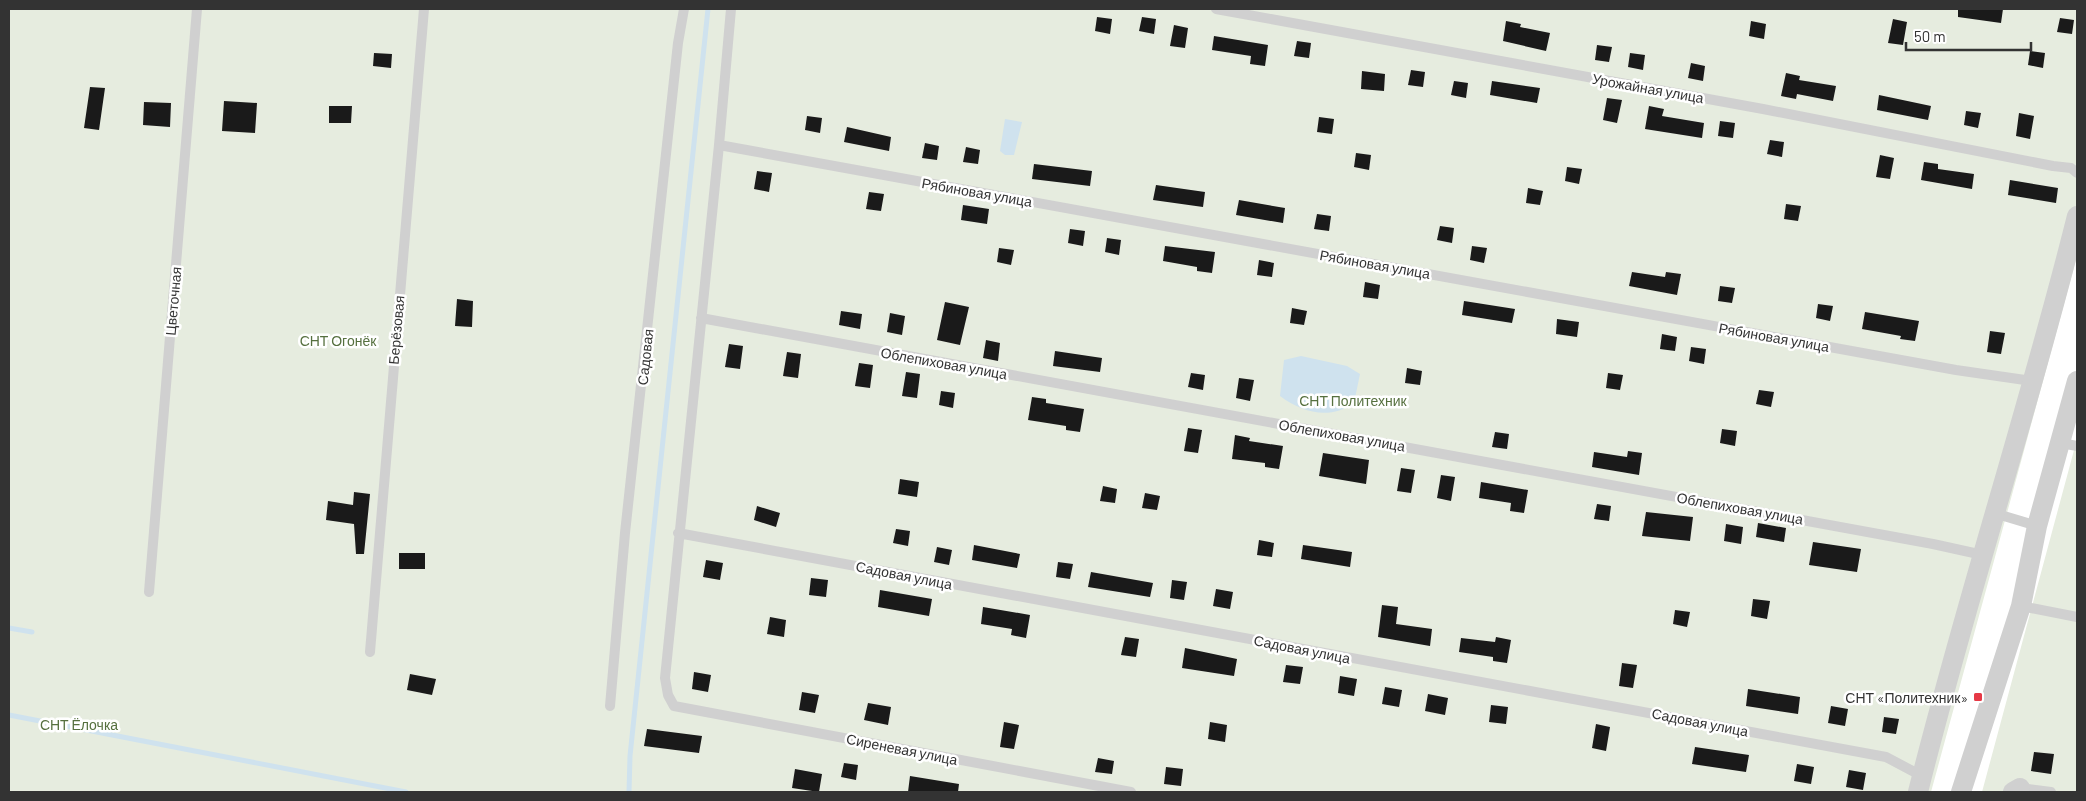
<svg xmlns="http://www.w3.org/2000/svg" width="2086" height="801" font-family="Barlow,sans-serif">
  <rect width="100%" height="100%" fill="#fff"/>
  <path fill="#e6ecdf" d="M9,9H2077V256L1931,792H9Z
    M2077,439V792H1982Z"/>
  <path fill="#cfe2ee" d="M1005,119L1022,122L1014,155H1005L1000,151Z
    M1301,356L1347,366L1360,374L1354,403C1330,420 1303,413 1280,396L1284,360Z"/>
  <g fill="none" stroke-linecap="round" stroke-linejoin="round">
    <path stroke="#cfe2ee" stroke-width="5" d="M9,628L32,632
      M9,715L406,792
      M629,792L630,756L708,9"/>
  </g>
  <path fill="#1a1a1a" d="M1958,9H2003L2001,23L1958,17Z
    M1097,17L1112,19L1110,34L1095,31Z
    M1142,17L1156,19L1154,34L1139,31Z
    M2060,18L2074,20L2072,34L2057,32Z
    M1893,19L1907,22L1903,45L1888,43Z
    M1506,21L1521,24L1520,27L1550,33L1546,51L1503,41Z
    M1751,21L1766,24L1764,39L1749,36Z
    M1174,25L1188,28L1185,48L1170,46Z
    M1214,36L1268,45L1265,66L1250,64L1251,56L1212,50Z
    M1297,41L1311,43L1309,58L1294,56Z
    M1597,45L1612,47L1609,62L1595,60Z
    M2030,51L2045,53L2043,68L2028,65Z
    M374,53L392,54L391,68L373,66Z
    M1630,53L1645,55L1643,70L1628,67Z
    M1691,63L1705,66L1703,81L1688,78Z
    M1411,70L1425,72L1423,87L1408,85Z
    M1362,71L1385,74L1384,91L1361,89Z
    M1786,73L1800,76L1799,80L1836,86L1833,101L1797,94L1796,99L1781,96Z
    M1454,81L1468,83L1466,98L1451,95Z
    M1492,81L1540,88L1537,103L1490,95Z
    M90,87L105,88L99,130L84,128Z
    M1879,95L1931,106L1928,120L1877,110Z
    M1607,98L1622,100L1617,123L1603,120Z
    M224,101L257,103L255,133L222,131Z
    M144,102L171,103L170,127L143,125Z
    M329,106H352L351,123H329Z
    M1649,106L1664,109L1662,116L1704,123L1702,138L1645,129Z
    M1966,111L1981,113L1978,128L1964,125Z
    M2019,113L2034,116L2030,139L2016,136Z
    M807,116L822,118L820,133L805,130Z
    M1319,117L1334,119L1332,134L1317,132Z
    M1720,121L1735,123L1733,138L1718,136Z
    M847,127L891,137L889,151L844,142Z
    M1770,140L1784,142L1782,157L1767,154Z
    M925,143L939,146L937,160L922,158Z
    M966,147L980,150L978,164L963,162Z
    M1356,153L1371,155L1369,170L1354,167Z
    M1880,155L1894,158L1890,179L1876,177Z
    M1924,162L1938,164V169L1974,174L1972,189L1921,180Z
    M1034,164L1092,171L1090,186L1032,179Z
    M1567,167L1582,169L1579,184L1565,181Z
    M757,171L772,173L769,192L754,189Z
    M2010,180L2058,188L2056,203L2008,195Z
    M1156,185L1205,192L1203,207L1153,200Z
    M1528,188L1543,191L1540,205L1526,203Z
    M869,192L884,194L881,211L866,209Z
    M1239,200L1285,208L1283,223L1236,215Z
    M1786,204L1801,206L1798,221L1784,219Z
    M963,205L989,209L987,224L961,220Z
    M1317,214L1331,216L1329,231L1314,229Z
    M1440,226L1454,228L1452,243L1437,240Z
    M1070,229L1085,231L1083,246L1068,243Z
    M1107,238L1121,240L1119,255L1105,252Z
    M1165,246L1215,252L1212,273L1197,271V267L1163,261Z
    M1472,246L1487,248L1484,263L1470,260Z
    M999,248L1014,250L1011,265L997,262Z
    M1259,260L1274,263L1272,277L1257,275Z
    M1632,272L1665,277L1666,272L1681,274L1677,295L1629,286Z
    M1365,282L1380,285L1378,299L1363,297Z
    M1720,286L1735,288L1732,303L1718,301Z
    M457,299L473,301L472,327L455,326Z
    M1464,301L1515,309L1512,323L1462,315Z
    M945,302L969,307L960,345L937,340Z
    M1818,304L1833,306L1830,321L1816,318Z
    M1292,308L1307,311L1304,325L1290,323Z
    M841,311L862,314L860,329L839,325Z
    M1865,312L1919,321L1915,341L1900,339L1901,336L1862,329Z
    M890,313L905,316L902,335L887,332Z
    M1557,319L1579,322L1577,337L1556,334Z
    M1990,331L2005,333L2001,354L1987,352Z
    M1662,334L1677,337L1675,351L1660,349Z
    M986,340L1000,343L998,361L983,358Z
    M729,344L743,346L740,369L725,367Z
    M1691,347L1706,349L1704,364L1689,361Z
    M1055,351L1102,358L1100,372L1053,366Z
    M787,352L801,354L798,378L783,376Z
    M859,363L873,365L870,388L855,386Z
    M1407,368L1422,371L1420,385L1405,383Z
    M906,372L920,374L917,398L902,396Z
    M1191,373L1205,375L1203,390L1188,387Z
    M1608,373L1623,375L1620,390L1606,388Z
    M1239,378L1254,380L1250,401L1236,398Z
    M1759,390L1774,392L1771,407L1756,404Z
    M941,391L955,393L953,408L939,405Z
    M1032,397L1046,399V403L1084,409L1080,432L1066,430V426L1028,420Z
    M1188,428L1202,430L1198,453L1184,451Z
    M1722,429L1737,431L1735,446L1720,443Z
    M1495,432L1509,434L1507,449L1492,447Z
    M1235,435L1250,438L1249,441L1283,446L1279,469L1265,467V463L1232,459Z
    M1628,451L1642,453L1639,475L1592,467L1594,452L1627,457Z
    M1323,453L1369,460L1366,484L1319,476Z
    M1401,468L1415,470L1411,493L1397,491Z
    M1441,475L1455,477L1451,501L1437,498Z
    M900,479L919,482L917,497L898,494Z
    M1481,482L1528,490L1524,513L1510,511L1511,503L1479,498Z
    M1103,486L1117,489L1115,503L1100,501Z
    M354,492L370,494L364,554H356L354,524L326,520L328,501L353,505Z
    M1145,493L1160,496L1157,510L1142,508Z
    M1597,504L1611,506L1609,521L1594,519Z
    M757,506L780,513L776,527L754,520Z
    M1646,512L1693,517L1690,541L1642,536Z
    M1758,523L1786,528L1784,542L1756,537Z
    M1726,524L1743,527L1741,544L1724,541Z
    M896,529L910,531L908,546L893,543Z
    M1259,540L1274,543L1272,557L1257,555Z
    M1813,542L1861,549L1857,572L1809,565Z
    M974,545L1020,554L1017,568L972,560Z
    M1303,545L1352,552L1350,567L1301,559Z
    M937,547L952,550L949,565L934,562Z
    M399,553H425V569H399Z
    M706,560L723,563L720,580L703,577Z
    M1058,562L1073,564L1070,579L1056,577Z
    M1091,572L1153,583L1150,597L1088,587Z
    M811,578L828,580L826,597L809,595Z
    M1172,580L1187,582L1184,600L1170,598Z
    M1216,589L1233,592L1230,609L1213,606Z
    M880,590L932,599L929,616L878,607Z
    M1753,599L1770,601L1767,619L1751,616Z
    M1382,605L1398,607L1396,624L1432,629L1430,646L1378,637Z
    M983,607L1030,615L1026,638L1011,635L1012,629L981,624Z
    M1675,610L1690,612L1687,627L1673,624Z
    M770,617L786,620L784,637L767,634Z
    M1125,637L1139,639L1136,657L1121,655Z
    M1496,637L1511,640L1507,663L1493,661V657L1459,652L1461,638L1495,642Z
    M1185,648L1237,659L1234,676L1182,668Z
    M1622,663L1637,665L1633,688L1619,686Z
    M1286,665L1303,667L1300,684L1283,682Z
    M694,672L711,675L708,692L692,689Z
    M410,674L436,679L432,695L407,690Z
    M1340,676L1357,679L1354,696L1338,693Z
    M1385,687L1402,690L1399,707L1382,704Z
    M1748,689L1800,697L1798,714L1746,706Z
    M802,692L819,695L815,713L799,710Z
    M1428,694L1448,698L1445,715L1425,711Z
    M868,703L891,707L888,725L864,720Z
    M1491,705L1508,707L1506,724L1489,722Z
    M1831,706L1848,709L1845,726L1828,723Z
    M1884,717L1899,719L1896,734L1882,732Z
    M1004,722L1019,725L1014,749L1000,747Z
    M1210,722L1227,725L1225,742L1208,739Z
    M1596,724L1610,727L1606,751L1592,748Z
    M647,729L702,736L699,753L644,746Z
    M1695,747L1749,755L1746,772L1692,764Z
    M2034,752L2054,754L2051,774L2031,771Z
    M1098,758L1114,761L1112,774L1095,772Z
    M844,763L858,765L856,780L841,777Z
    M1797,764L1814,767L1811,784L1794,781Z
    M1166,767L1183,769L1181,786L1164,784Z
    M795,769L822,774L819,792L792,788Z
    M1849,770L1866,773L1863,790L1846,787Z
    M910,776L959,784L958,792H908Z"/>
  <g fill="none" stroke-linecap="round" stroke-linejoin="round">
    <path stroke="#d0d0d0" stroke-width="10" d="M731,9L719,145L665,678L668,695L674,706L1131,792
      M1216,9L1763,109L2053,166L2071,168L2077,173
      M719,145L1956,370L2032,381
      M701,318L1933,544L1983,555
      M2061,443L2077,446
      M1994,513L2037,526
      M678,533L1886,757L1922,776
      M149,592L197,9
      M2021,606L2077,617
      M370,652L424,9
      M610,706L625,533L678,43L684,9
      M2020,788L2051,792"/>
    <path stroke="#d0d0d0" stroke-width="20" d="M1918,792C1966,599 2029,409 2077,216
      M1961,792L2021,606L2037,526L2077,381
      M2013,792L2020,788"/>
  </g>
  <rect fill="#e63946" stroke="#fff" stroke-width="2" x="1973" y="692" width="10" height="10" rx="2.5"/>
  <g text-anchor="middle" dominant-baseline="central" stroke-width="5" stroke-linejoin="round" paint-order="stroke">
    <g font-size="14" fill="#333" stroke="#fff">
      <text transform="translate(1648 88) rotate(10)">Урожайная улица</text>
      <text transform="translate(977 192) rotate(10)">Рябиновая улица</text>
      <text transform="translate(1375 264) rotate(10)">Рябиновая улица</text>
      <text transform="translate(173 301) rotate(-85)">Цветочная</text>
      <text transform="translate(396 330) rotate(-85)">Берёзовая</text>
      <text transform="translate(1774 337) rotate(10)">Рябиновая улица</text>
      <text transform="translate(645 357) rotate(-84)">Садовая</text>
      <text transform="translate(944 363) rotate(10)">Облепиховая улица</text>
      <text transform="translate(1342 435) rotate(10)">Облепиховая улица</text>
      <text transform="translate(1740 508) rotate(10)">Облепиховая улица</text>
      <text transform="translate(904 575) rotate(11)">Садовая улица</text>
      <text transform="translate(1302 649) rotate(11)">Садовая улица</text>
      <text transform="translate(1700 722) rotate(11)">Садовая улица</text>
      <text transform="translate(902 749) rotate(11)">Сиреневая улица</text>
    </g>
    <g font-size="14" fill="#56703f" stroke="#fff">
      <text x="338" y="340">СНТ Огонёк</text>
      <text x="1353" y="400">СНТ Политехник</text>
      <text x="79" y="724">СНТ Ёлочка</text>
    </g>
    <g font-size="14" fill="#333" stroke="#fff" text-anchor="end">
      <text x="1968" y="697">СНТ «Политехник»</text>
    </g>
  </g>
  <rect width="2086" height="801" fill="none" stroke="#333333" stroke-width="20"/>
  <path d="M1906 42v8h125v-8" fill="none" stroke="#333333" stroke-width="2.5"/>
  <text x="1914" y="42" font-size="15" fill="#333333" stroke="#ffffff" stroke-width="4" paint-order="stroke">50 m</text>
</svg>
